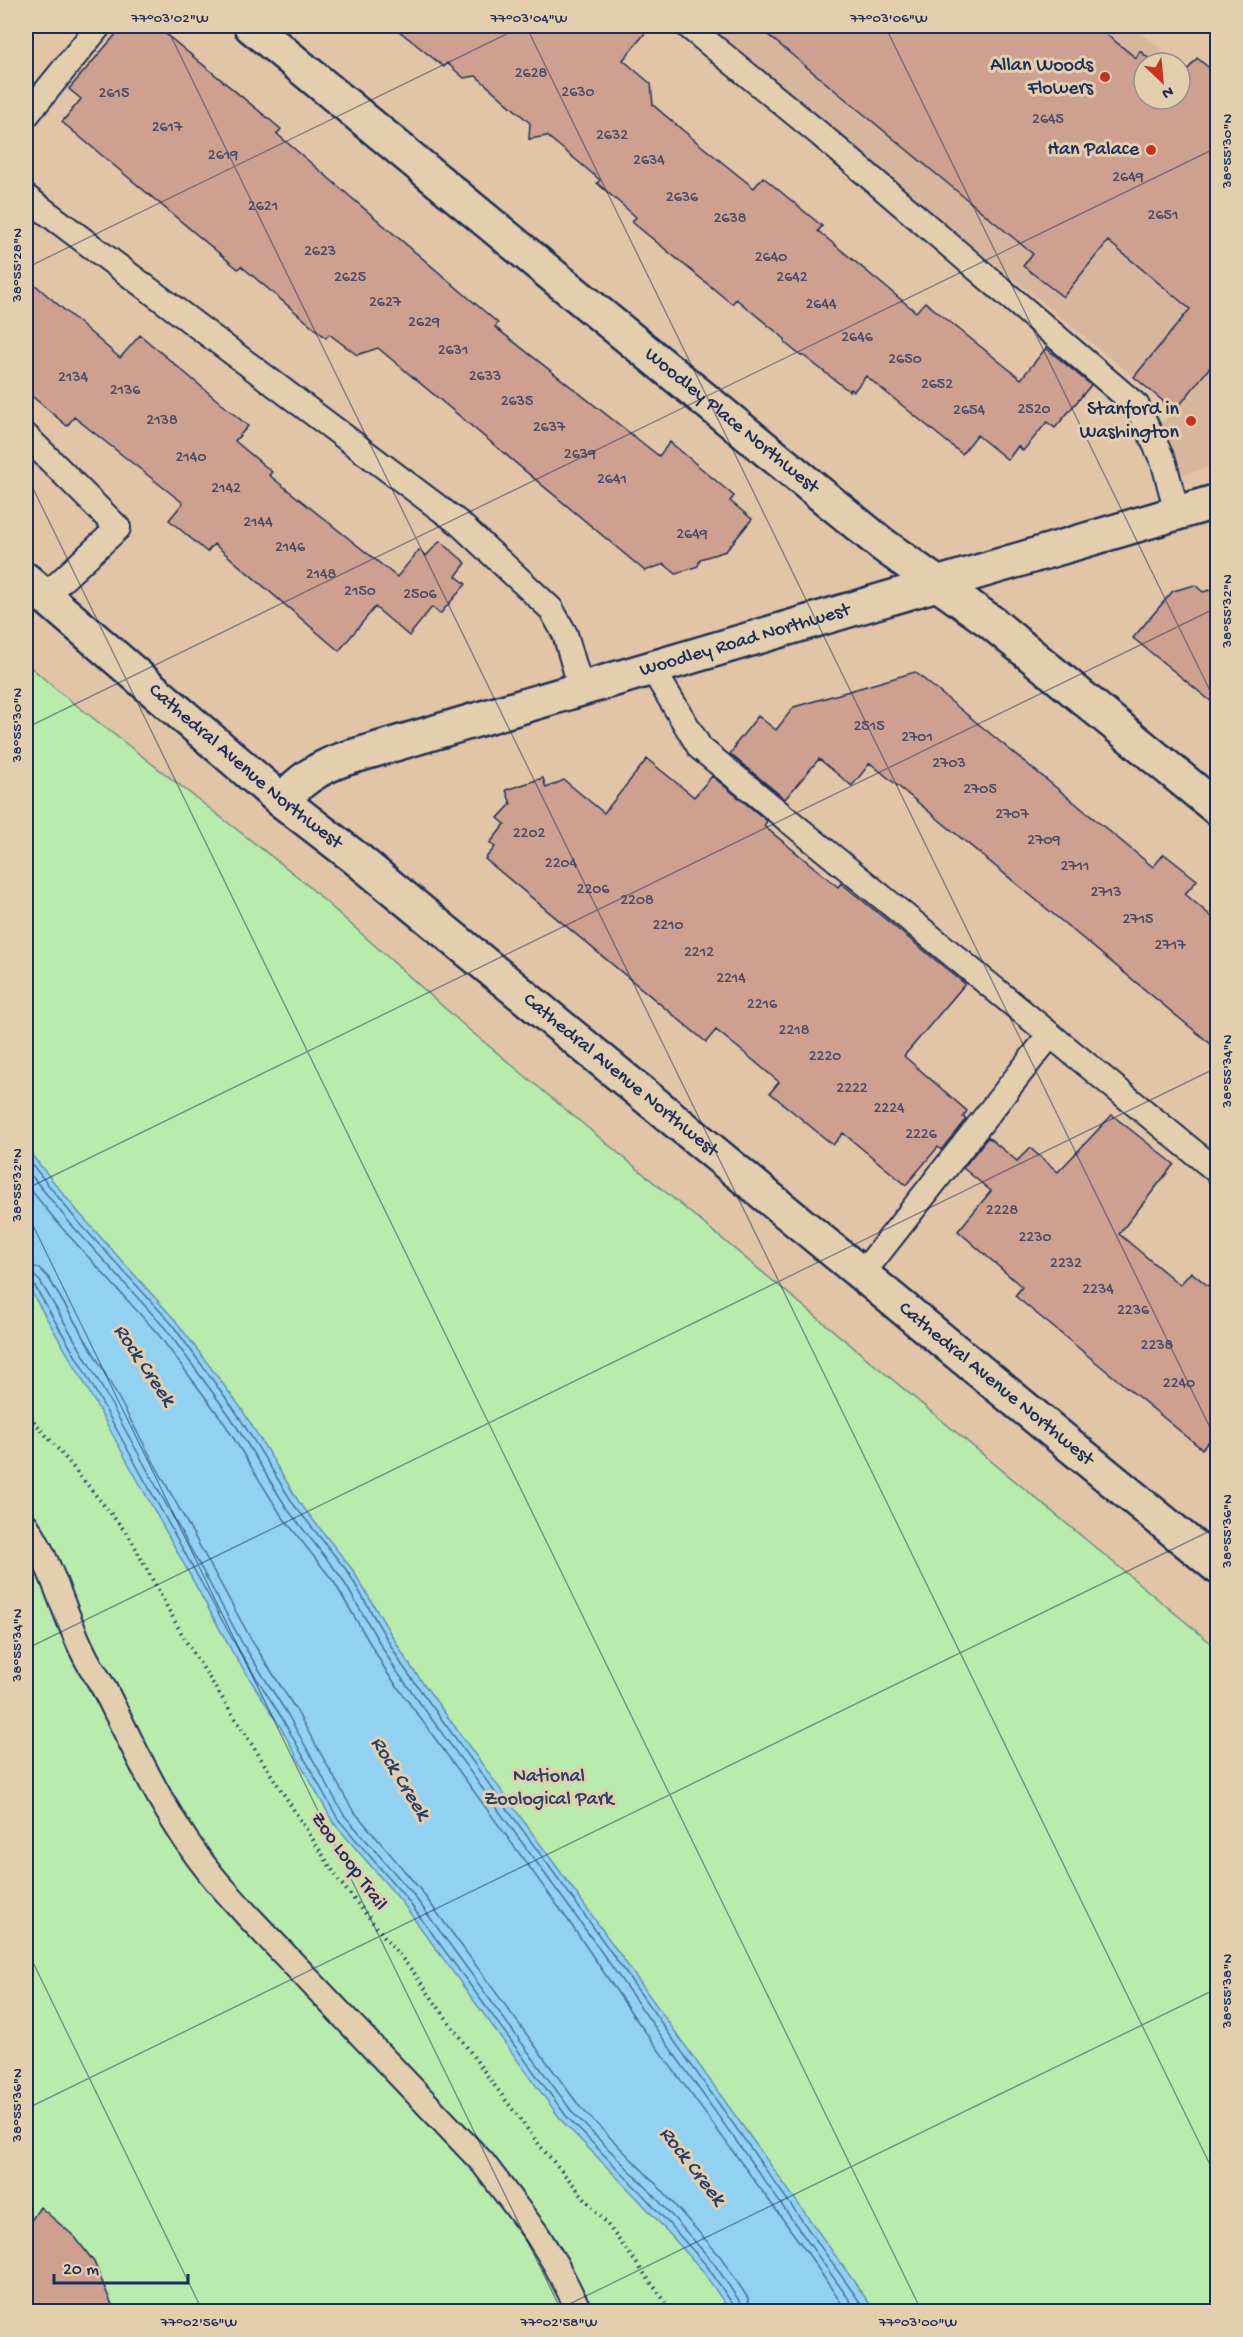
<svg xmlns="http://www.w3.org/2000/svg" width="1243" height="2337" font-family="'Gochi Hand',sans-serif">
  <rect width="100%" height="100%" fill="#e2c4a6"/>
  <filter id="ink" filterUnits="userSpaceOnUse"><feTurbulence type="fractalNoise" baseFrequency=".0167" numOctaves="2"/><feDisplacementMap in="SourceGraphic" scale="12" xChannelSelector="R" yChannelSelector="G"/><feConvolveMatrix kernelMatrix="1 2 1 2 8 2 1 2 1" color-interpolation-filters="sRGB"/></filter>
  <g filter="url(#ink)">
    <path fill="#d8b69e" d="M704,26H1132L1178,63H1144V99H1180V65L1217,96V464L1175,477L1154,431L1175,411Z"/>
    <path fill="#b9ecac" stroke="#6a8e85" stroke-width="1.5" d="M26,663L58,691L298,877L467,1028L1217,1648V2311H26Z"/>
    <path fill="#91d2f3" stroke="#6291b7" stroke-width="1.5" d="M26,1148L79,1213L175,1320L241,1408L299,1502L352,1569L407,1661L586,1907L875,2311H730L702,2270L639,2200L562,2121L401,1901L333,1822L277,1721L233,1653L77,1370L29,1288L26,1286Z"/>
    <g fill="none" stroke-linecap="round" stroke-linejoin="round">
      <path stroke="#4a709a" stroke-width="1.5" d="M26,1157L74,1217L171,1323L236,1412L294,1505L348,1572L402,1665L581,1910L867,2312
        M26,1169L69,1222L165,1328L230,1416L288,1510L341,1577L395,1669L575,1915L858,2312
        M26,1184L62,1228L158,1334L223,1421L281,1515L334,1582L388,1674L568,1920L633,2015L809,2255L847,2312
        M26,1265L39,1268L48,1277L97,1359L252,1641L296,1710L352,1809L419,1888L580,2107L656,2184L720,2256L748,2298L751,2312
        M26,1274L33,1275L40,1281L89,1364L244,1646L288,1715L344,1815L412,1893L573,2113L649,2190L713,2262L740,2302L742,2312
        M26,1282L34,1285L82,1367L238,1649L282,1718L338,1819L406,1898L567,2117L644,2196L707,2266L734,2306V2312"/>
    </g>
    <path fill="#cda08f" stroke="#1b2f5e" stroke-width="1.5" d="M123,26H156L281,129L277,134L498,323L495,327L659,456L670,442L734,496L730,501L752,519L726,551L700,559L698,566L676,574L664,564L645,571L378,348L357,355L329,334L326,338L241,266L238,269L62,122L81,99L69,89Z
      M393,26H651L623,60L651,84L653,105L698,143L754,188L763,177L822,226L818,231L916,312L925,302L1021,379L1046,348L1091,385L1055,428L1047,422L1023,451L1018,446L1008,460L977,435L962,454L866,376L854,391L851,389L849,391L804,356H801L785,343V339L736,299L732,304L632,222L636,217L597,183L600,180L563,149L547,136L529,139L530,123L476,76L464,78L447,63L444,67Z
      M757,26H1096L1136,58L1140,51L1154,63H1144V99H1180V79L1197,58L1218,75V357L1175,411L1134,377L1190,309L1108,241L1063,297L1023,266L1033,254Z
      M26,277L120,358L140,335L248,426L235,441L272,472L269,475L397,577L419,550L426,556L440,541L466,563L456,576L466,584L440,614L432,607L409,636L375,607L339,651L214,544L207,552L169,520L183,503L74,417L67,426L26,391Z
      M1195,585L1203,592L1218,588V707L1133,638L1173,591Z
      M915,672L1153,867L1164,854L1197,880L1185,894L1218,922V1050L870,763L852,786L819,759L785,799L730,754L736,746L735,745L758,716L776,730L794,707Z
      M647,759L694,797L712,776L767,821L764,826L838,887L841,883L965,984L904,1056L967,1111L963,1117L966,1119L941,1150L938,1147L906,1185L843,1133L833,1145L770,1093L779,1082L747,1055L716,1030L706,1042L485,859L495,847L490,843L505,824L498,818L511,804L506,790L543,778L546,788L564,780L604,813Z
      M1112,1115L1174,1164L1119,1234L1180,1285L1191,1272L1218,1294V1431L1202,1449L1015,1296L1022,1287L958,1231L991,1191L963,1168L988,1137L1017,1161L1030,1148L1058,1172Z
      M40,2207L75,2237L94,2262L115,2312H26V2228Z"/>
    <g fill="none" stroke-linecap="round" stroke-linejoin="round">
      <defs>
        <path id="service" d="M688,26L821,135L1137,406L1164,463L1177,513
          M26,116L99,26
          M26,197L459,523L551,609L565,634L581,689
          M26,436L118,528L44,597
          M652,668L700,748L1218,1172
          M862,1274L1050,1035
          M26,1525C52,1564 63,1612 84,1654C91,1669 102,1683 109,1698C139,1758 167,1820 210,1873C221,1887 234,1900 246,1914L483,2163L536,2233L556,2265L580,2312"/>
        <g id="minor">
          <path id="s1" d="M251,26L557,279L883,545L991,622L1218,809"/>
          <path id="s2" d="M282,801C300,780 318,768 344,759L1218,501"/>
        </g>
        <g id="tertiary">
          <path id="s3" d="M26,580L282,801L357,859L1218,1567"/>
        </g>
      </defs>
      <use href="#service" stroke="#1b2f5e" stroke-width="28"/>
      <use href="#minor" stroke="#1b2f5e" stroke-width="38"/>
      <use href="#tertiary" stroke="#1b2f5e" stroke-width="38"/>
      <path stroke="#1b2f5e" stroke-width="4" stroke-dasharray="1.5 4.5" stroke-linecap="butt" d="M26,1412L63,1455L129,1536L185,1640L340,1882L414,1973L486,2074L541,2147L607,2224L673,2312"/>
      <use href="#service" stroke="#e3cead" stroke-width="24"/>
      <use href="#minor" stroke="#e3cead" stroke-width="33"/>
      <use href="#tertiary" stroke="#e3cead" stroke-width="33"/>
    </g>
  </g>
  <path fill="none" stroke="#1b2f5e" stroke-width="1.5" stroke-opacity="0.45" d="M166,26L1218,2181M526,26L1218,1444M885,26L1218,707M26,268L523,26M26,474L922,2312M26,728L1218,147M26,1189L1218,607M26,1211L562,2312M26,1649L1218,1067M26,1948L203,2312M26,2109L1218,1527M553,2312L1218,1988"/>
  <g fill="#c8321e" stroke="#e3cead" stroke-width="2">
    <circle cx="1105" cy="77" r="6"/>
    <circle cx="1151" cy="150" r="6"/>
    <circle cx="1191" cy="421" r="6"/>
  </g>
  <g text-anchor="middle" dominant-baseline="central" stroke-width="6" stroke-linejoin="round" paint-order="stroke">
    <g font-size="16" fill="#484b6a">
      <text x="531" y="74">2628</text>
      <text x="578" y="93">2630</text>
      <text x="114" y="94">2615</text>
      <text x="1048" y="120">2645</text>
      <text x="167" y="128">2617</text>
      <text x="612" y="136">2632</text>
      <text x="223" y="156">2619</text>
      <text x="649" y="161">2634</text>
      <text x="1128" y="178">2649</text>
      <text x="682" y="198">2636</text>
      <text x="263" y="207">2621</text>
      <text x="1163" y="216">2651</text>
      <text x="730" y="219">2638</text>
      <text x="320" y="252">2623</text>
      <text x="771" y="258">2640</text>
      <text x="350" y="278">2625</text>
      <text x="792" y="278">2642</text>
      <text x="385" y="303">2627</text>
      <text x="821" y="305">2644</text>
      <text x="424" y="323">2629</text>
      <text x="857" y="338">2646</text>
      <text x="453" y="351">2631</text>
      <text x="905" y="360">2650</text>
      <text x="485" y="377">2633</text>
      <text x="73" y="378">2134</text>
      <text x="937" y="385">2652</text>
      <text x="125" y="391">2136</text>
      <text x="517" y="402">2635</text>
      <text x="1034" y="410">2520</text>
      <text x="969" y="411">2654</text>
      <text x="162" y="421">2138</text>
      <text x="549" y="428">2637</text>
      <text x="580" y="455">2639</text>
      <text x="191" y="458">2140</text>
      <text x="612" y="480">2641</text>
      <text x="226" y="489">2142</text>
      <text x="258" y="523">2144</text>
      <text x="692" y="535">2649</text>
      <text x="290" y="548">2146</text>
      <text x="321" y="575">2148</text>
      <text x="360" y="592">2150</text>
      <text x="420" y="595">2506</text>
      <text x="869" y="727">2515</text>
      <text x="917" y="738">2701</text>
      <text x="949" y="764">2703</text>
      <text x="980" y="790">2705</text>
      <text x="1012" y="815">2707</text>
      <text x="529" y="834">2202</text>
      <text x="1044" y="841">2709</text>
      <text x="561" y="864">2204</text>
      <text x="1075" y="867">2711</text>
      <text x="593" y="890">2206</text>
      <text x="1106" y="893">2713</text>
      <text x="637" y="901">2208</text>
      <text x="1138" y="920">2715</text>
      <text x="668" y="926">2210</text>
      <text x="1170" y="946">2717</text>
      <text x="699" y="953">2212</text>
      <text x="731" y="979">2214</text>
      <text x="762" y="1005">2216</text>
      <text x="794" y="1031">2218</text>
      <text x="825" y="1057">2220</text>
      <text x="852" y="1089">2222</text>
      <text x="889" y="1109">2224</text>
      <text x="921" y="1135">2226</text>
      <text x="1002" y="1211">2228</text>
      <text x="1035" y="1238">2230</text>
      <text x="1066" y="1264">2232</text>
      <text x="1098" y="1290">2234</text>
      <text x="1133" y="1311">2236</text>
      <text x="1157" y="1346">2238</text>
      <text x="1179" y="1384">2240</text>
    </g>
    <g font-size="20" fill="#1b2f5e" stroke="#e3cead" text-anchor="end">
      <text x="1093" y="66">Allan Woods<tspan x="1093" dy="23">Flowers</tspan></text>
      <text x="1139" y="150">Han Palace</text>
      <text x="1179" y="410">Stanford in<tspan x="1179" dy="23">Washington</tspan></text>
    </g>
    <g font-size="20" fill="#1b2f5e" stroke="#e3cead">
      <text stroke="none"><textPath href="#s1" startOffset="622">Woodley Place Northwest</textPath></text>
      <text stroke="none"><textPath href="#s2" startOffset="494">Woodley Road Northwest</textPath></text>
      <text stroke="none"><textPath href="#s3" startOffset="288">Cathedral Avenue Northwest</textPath></text>
      <text stroke="none"><textPath href="#s3" startOffset="774">Cathedral Avenue Northwest</textPath></text>
      <text stroke="none"><textPath href="#s3" startOffset="1260">Cathedral Avenue Northwest</textPath></text>
      <text transform="translate(348 1862) rotate(54)">Zoo Loop Trail</text>
    </g>
    <g font-size="20" fill="#2b4266" stroke="#e3cead">
      <text x="549" y="1777">National<tspan x="549" dy="23">Zoological Park</tspan></text>
    </g>
    <g font-size="21" font-style="italic" fill="#273f6d" stroke="#e3cead">
      <text transform="translate(143 1366) rotate(56)">Rock Creek</text>
      <text transform="translate(399 1779) rotate(58)">Rock Creek</text>
      <text transform="translate(691 2167) rotate(52)">Rock Creek</text>
    </g>
  </g>
  <rect width="1243" height="2337" fill="none" stroke="#e3cead" stroke-width="66"/>
  <g transform="translate(1162 81) rotate(154)"><circle r="28" fill="#e3cead" stroke="#938e8d" stroke-width="1.5"/>
  <path d="M0-4.5L10 22L0 15L-10 22Z" fill="#c8321e"/>
  <text y="-9" font-size="16" font-weight="bold" text-anchor="middle" fill="#1b2f5e">N</text>
  </g>
  <path d="M54 2274v9h134v-9" fill="none" stroke="#1b2f5e" stroke-width="3"/>
  <text x="63" y="2274" font-size="18" fill="#1b2f5e" stroke="#e3cead" stroke-width="4.5" paint-order="stroke">20 m</text>
  <rect x="33" y="33" width="1177" height="2271" fill="none" stroke="#1b2f5e" stroke-width="2"/>
  <g font-size="15" text-anchor="middle" fill="#1b2f5e">
    <text x="170" y="22">77°03'02"W</text>
    <text x="529" y="22">77°03'04"W</text>
    <text x="889" y="22">77°03'06"W</text>
    <text transform="translate(1226 151) rotate(-90)" y="5">38°55'30"N</text>
    <text transform="translate(16 265) rotate(-90)" y="5">38°55'28"N</text>
    <text transform="translate(1226 611) rotate(-90)" y="5">38°55'32"N</text>
    <text transform="translate(16 725) rotate(-90)" y="5">38°55'30"N</text>
    <text transform="translate(1226 1071) rotate(-90)" y="5">38°55'34"N</text>
    <text transform="translate(16 1185) rotate(-90)" y="5">38°55'32"N</text>
    <text transform="translate(1226 1531) rotate(-90)" y="5">38°55'36"N</text>
    <text transform="translate(16 1645) rotate(-90)" y="5">38°55'34"N</text>
    <text transform="translate(1226 1991) rotate(-90)" y="5">38°55'38"N</text>
    <text transform="translate(16 2105) rotate(-90)" y="5">38°55'36"N</text>
    <text x="199" y="2326">77°02'56"W</text>
    <text x="559" y="2326">77°02'58"W</text>
    <text x="918" y="2326">77°03'00"W</text>
  </g>
</svg>
